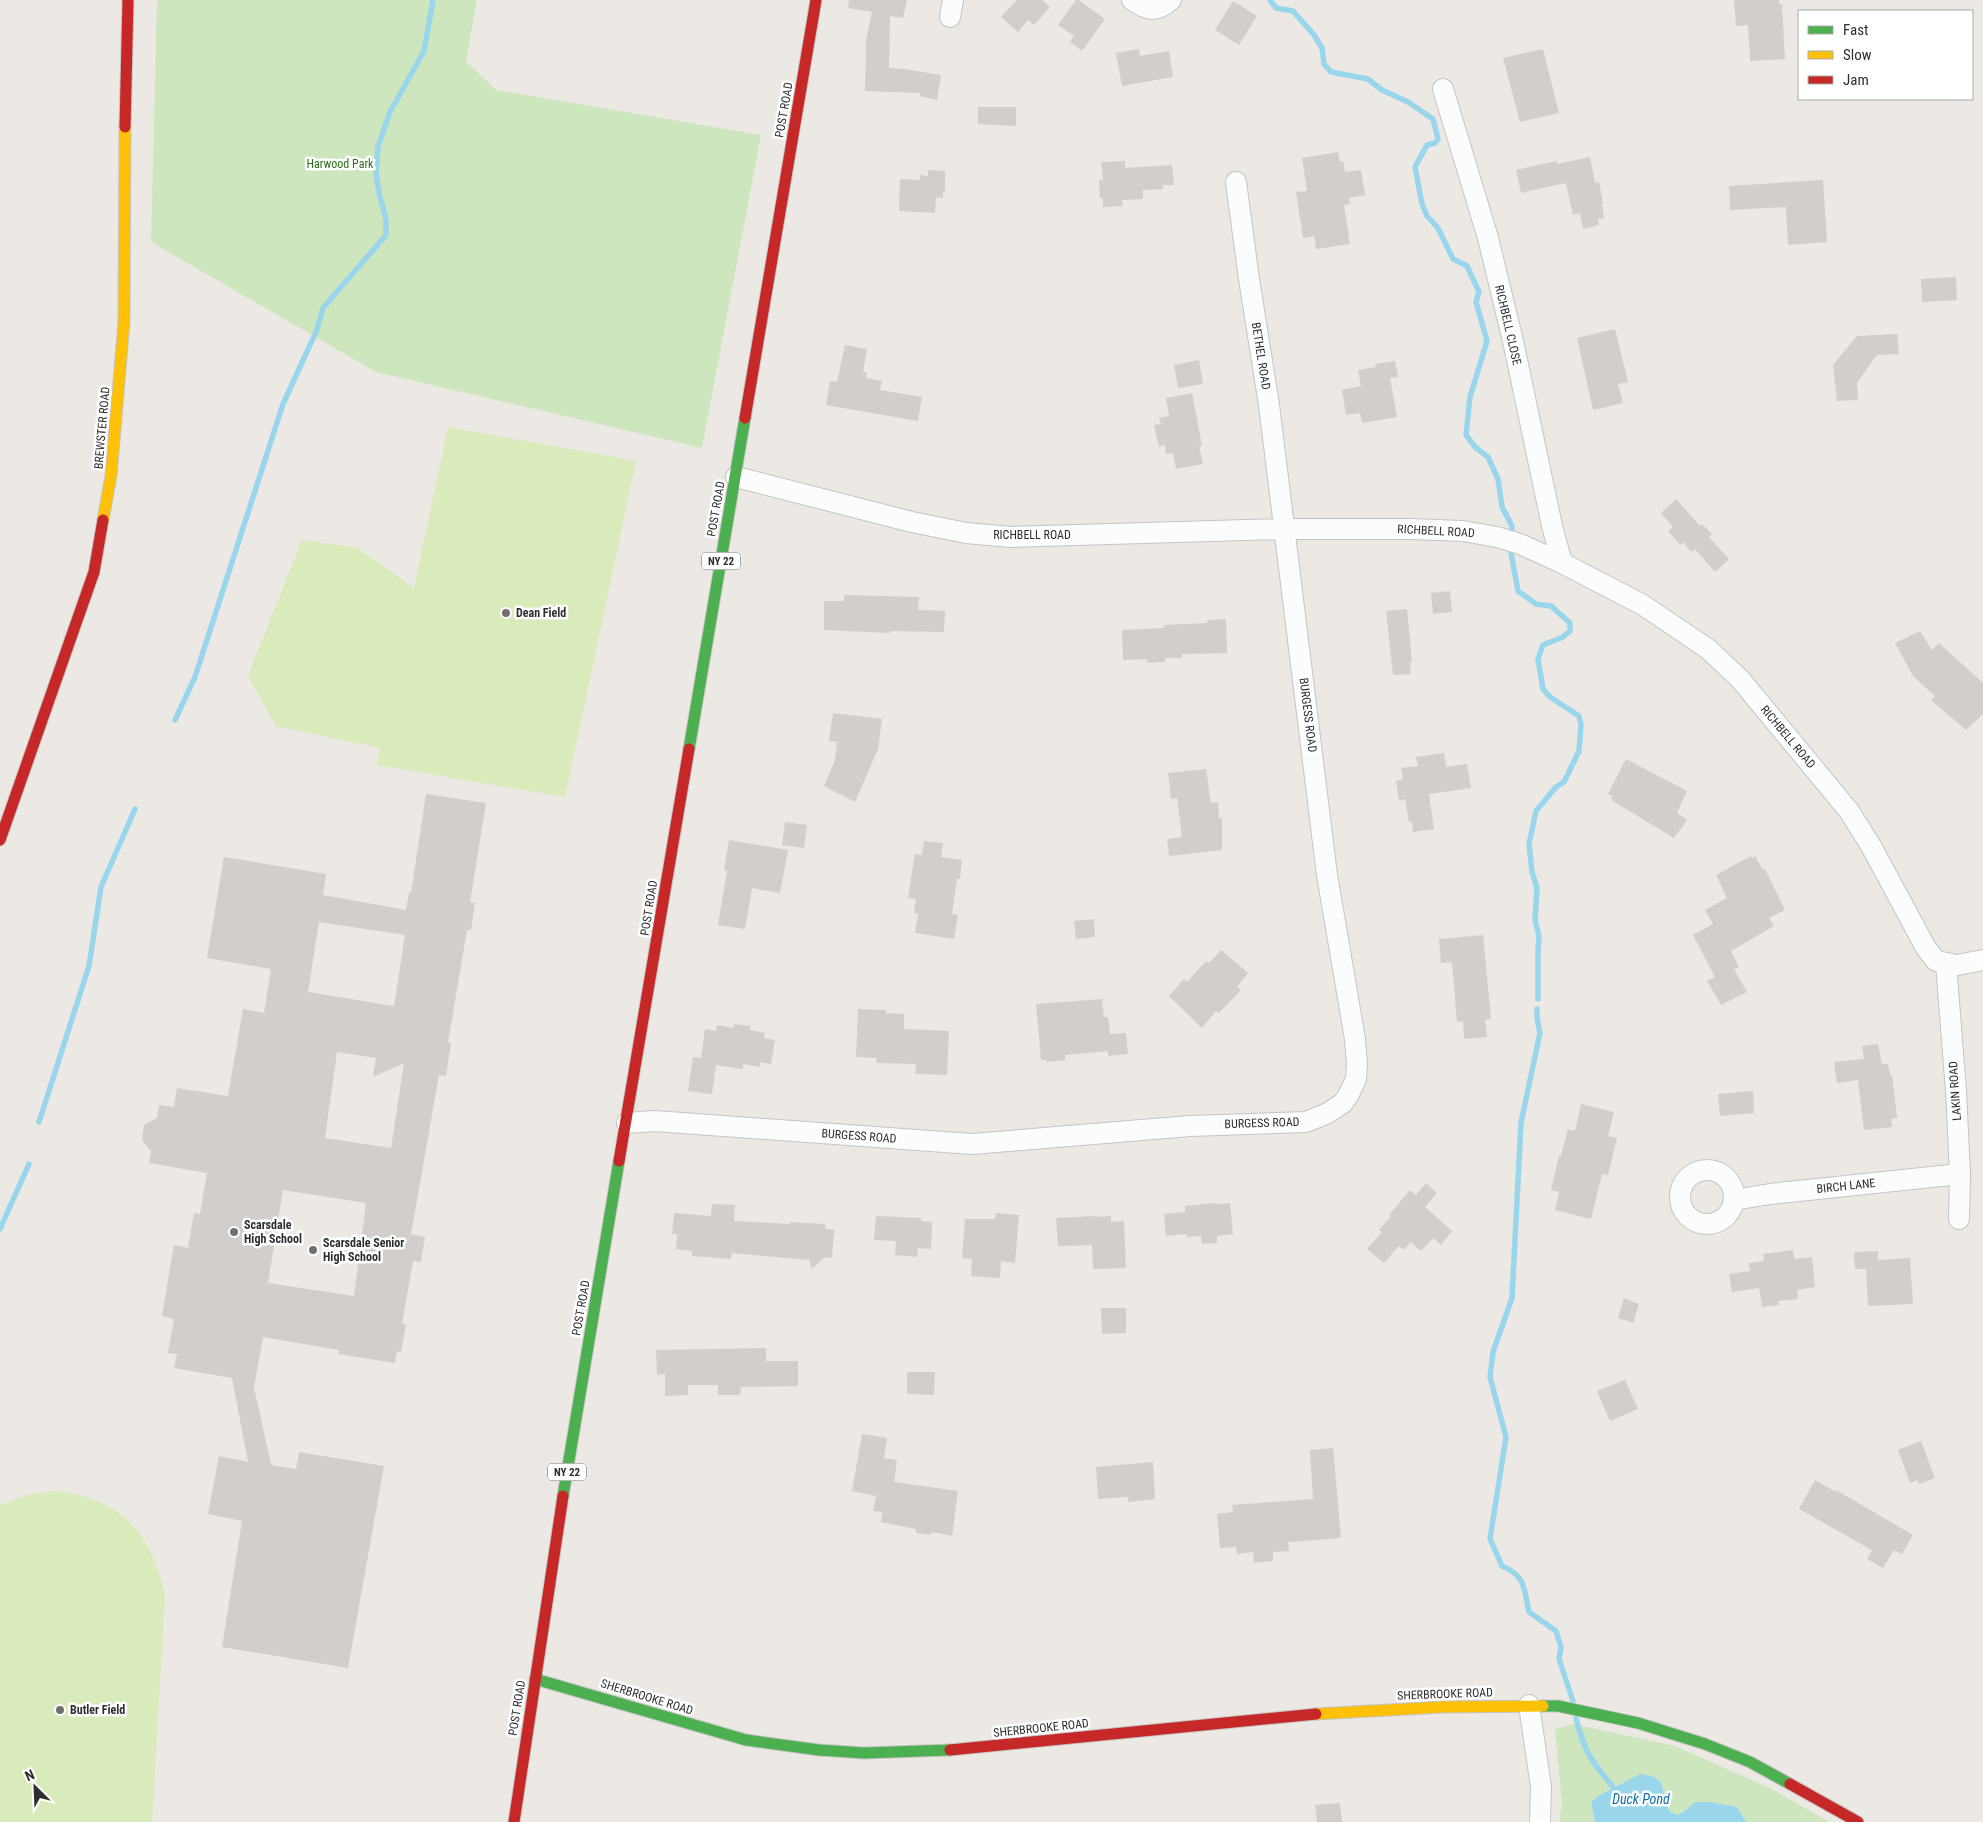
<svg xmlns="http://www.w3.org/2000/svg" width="1983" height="1822" font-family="'Roboto Condensed',sans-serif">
  <rect width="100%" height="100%" fill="#ece8e4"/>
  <path fill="#cee6be" d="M157,0H477L466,61L496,90L761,135L702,448L376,372L151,242Z
    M1573,1724L1675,1746L1772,1789L1829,1822H1746L1737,1807L1711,1802L1692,1806L1677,1815L1669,1811L1664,1797V1790L1640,1774L1598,1796L1591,1802L1595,1822H1559L1562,1805L1555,1729Z"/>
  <path fill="#d9eabb" d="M448,427L636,461L565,797L377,765L380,748L276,726L248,676L302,540L358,548L414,588Z
    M52,1491C119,1496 152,1532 165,1596L152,1822H0V1505L30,1494Z"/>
  <path fill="#99d6ec" d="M1640,1774L1652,1776L1661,1782L1669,1811L1677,1815L1686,1810L1695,1802H1711L1737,1807L1746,1822H1595L1591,1802L1598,1796Z"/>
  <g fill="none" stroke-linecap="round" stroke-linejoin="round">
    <path stroke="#99d6ec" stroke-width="5.5" d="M1270,0L1276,8L1293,11L1314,35L1322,48L1324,64L1331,72L1368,79L1382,90L1408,102L1433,119L1438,139L1435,143L1427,145L1415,167L1422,204L1427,216L1438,228L1453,259L1467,266L1479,292L1476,302L1487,341L1470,397L1466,435L1475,447L1488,457L1498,479L1502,507L1512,526L1511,553L1518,591L1536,604L1551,606L1570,623V631L1563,637L1543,645L1538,659L1543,689L1550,697L1579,716L1581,725L1579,751L1564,782L1556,787L1536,811L1529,844L1532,872L1537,888L1535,920L1539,936L1538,950V999
      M175,720L195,677L283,404L316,332L323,308L386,235V219L379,193L376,174L378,147L390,112L424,51L433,0
      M1537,1009V1018L1540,1033L1521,1123L1512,1298L1493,1352L1490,1377L1506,1437L1490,1539L1502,1566C1526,1576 1524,1589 1529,1612L1556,1631L1561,1647L1559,1659L1573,1701
      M39,1122L89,966L101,887L135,809
      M0,1229L29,1164
      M1576,1718C1584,1751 1591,1761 1613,1787"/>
  </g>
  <path fill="#d1cecb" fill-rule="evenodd" d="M849,0H907L903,18L890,16L889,68L904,69L941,75L937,100L920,96V93L865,91L866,40L872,12L848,8Z
    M1017,0H1042L1050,7L1034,25L1028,20L1018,32L1001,17Z
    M1076,0H1079L1105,19L1082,51L1070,42L1074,36L1058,25Z
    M1734,0H1779V4H1782L1785,59L1750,61L1748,25L1736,26Z
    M1233,1L1257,16L1239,45L1215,30Z
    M1139,49L1140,56L1169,51L1173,77L1122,86L1116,53Z
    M1543,49L1559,113L1520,122L1503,58Z
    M978,107H1016V126L978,124Z
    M1338,152L1340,162L1343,161L1345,172L1361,170L1365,195L1349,198L1350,204L1344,205L1350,244L1316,249L1314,236L1303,238L1296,192L1307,191L1302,158Z
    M1590,157L1595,183L1599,182L1603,204H1602L1604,218L1598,219L1599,225L1583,229L1580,213L1573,215L1566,183L1521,193L1516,170L1557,161V164Z
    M1125,161V168L1172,165L1174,185H1163V189L1143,190V199L1122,200L1123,206L1103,207V198H1100L1099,180H1103L1101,162Z
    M928,170L945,171V191H943V198L936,197L935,213L899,211L900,179L920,180V175L928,176Z
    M1823,180L1827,242L1788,245L1786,207L1730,210L1729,186Z
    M1956,277L1957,300L1922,302L1921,279Z
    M1615,329L1628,382L1618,384L1623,403L1593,410L1577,338Z
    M1897,334L1899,354L1877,355L1857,383L1858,400L1837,401L1833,365L1857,336Z
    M845,345L867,349L863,372H867L866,378L882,381L880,390L922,397L918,421L826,405L830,381L837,382Z
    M1199,360L1203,384L1178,388L1174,365Z
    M1395,361L1398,377L1390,378L1397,417L1362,423L1360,413L1346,415L1342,390L1361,386L1358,370L1376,367L1375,364Z
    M1192,393L1202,446H1199L1203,464L1176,469L1173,453L1166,454L1165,445L1159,447L1154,425L1161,424L1159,418L1169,416L1166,398Z
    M1676,499L1700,526L1702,524L1712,534L1709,537L1728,558V560L1715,572L1695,549L1691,552L1683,542L1680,545L1668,531L1673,527L1661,513Z
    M1450,591L1452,612L1433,614L1431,593Z
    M844,595L919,597L918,610L945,611L944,632L890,631V633L824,630V601H844Z
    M1407,609L1412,662H1410L1411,674L1393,675L1386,611Z
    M1226,619L1227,653L1182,654V658H1165V662L1147,663V659L1123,660L1122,630L1164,628V625L1207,623V620Z
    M1920,631L1932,650L1939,643L1983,683V714L1966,730L1931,700L1935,696L1913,676L1895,643Z
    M833,713L882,719L878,749L855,802L824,786L835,760L837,742L829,741Z
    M1444,753L1446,767L1467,764L1471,788L1429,794L1434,829L1413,832L1412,822H1409L1405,799L1399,801L1396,781L1403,779L1401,768L1418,766L1416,757Z
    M1626,759L1687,791L1677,813L1687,820L1674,838L1611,800L1613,796L1608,794Z
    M1206,769L1211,803L1218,802L1219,818H1222V850L1169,856L1167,839L1182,837L1177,798L1171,799L1168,773Z
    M426,794L486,803L470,902L475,903L471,930H467L448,1043H451L446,1076L439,1075L411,1234L425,1237L421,1262L413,1261L402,1324H406L401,1352L397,1351L395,1363L338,1354L339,1350L263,1337L254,1387L271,1465L296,1469L299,1452L384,1466L348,1668L222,1647L242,1521L208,1514L219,1456L248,1462L232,1378L174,1368L177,1354L168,1353L174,1319L162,1316L174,1245L188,1248L194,1213L200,1214L207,1173L149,1163L151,1151L142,1140L144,1125L157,1118L159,1105L174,1107L177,1088L228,1096L243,1009L264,1013L271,969L207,958L224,857L326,874L323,895L406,910L409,892L411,893ZM319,922L405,935L394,1006L308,992ZM337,1052L376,1058L373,1077L404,1063L391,1148L325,1138ZM283,1190L366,1203L354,1296L268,1283Z
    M785,822L807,825L804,848L782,845Z
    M729,840L788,850L780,893L752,888L745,929L718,925L727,871L724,870Z
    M924,841L943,843L941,857L962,860L960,879H957L952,914L958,915L954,939L915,933L918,914L914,913L916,899L908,898L915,854L922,855Z
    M1751,856L1752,858L1755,856L1763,870L1765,869L1785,910L1769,918L1774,926L1731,951L1739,967L1734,969L1747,992L1721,1005L1707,981L1715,977L1693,935L1713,924L1705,910L1727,898L1716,875Z
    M1094,919L1095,937L1076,939L1074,921Z
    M1483,935L1491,1019L1485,1020L1487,1037L1464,1039L1463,1021L1457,1022L1452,962L1441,963L1439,939Z
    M1221,950L1248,973L1237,987L1241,990L1219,1013L1216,1011L1202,1028L1169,996L1184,979L1187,982L1206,961L1209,963Z
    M1102,999L1104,1017H1108L1110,1034L1126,1033L1128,1054L1108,1056V1051L1065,1055V1060L1046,1062V1060H1041L1036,1004Z
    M858,1009L886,1010V1013L904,1014V1029L949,1031L947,1075L915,1074L916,1064L876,1063L877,1058L856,1057Z
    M734,1024L750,1026V1030L765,1033L764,1038L775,1040L771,1064L760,1062V1067L743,1064V1069L716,1065L712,1094L688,1091L693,1057L701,1058L705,1029L716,1031L717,1025L733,1028Z
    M1878,1044L1882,1064H1888L1890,1075H1892L1897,1118L1891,1119L1892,1127L1864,1130L1858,1080L1837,1083L1834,1062L1864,1059L1862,1046Z
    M1753,1091L1754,1113L1720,1116L1718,1094Z
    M1581,1104L1614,1112L1608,1136L1617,1138L1608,1175L1602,1174L1591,1219L1555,1210L1559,1192L1551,1190L1559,1156H1561L1568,1129L1575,1131Z
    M1426,1183L1437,1193L1425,1207L1452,1231L1441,1245L1433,1238L1421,1251L1411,1242L1403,1250L1399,1246L1384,1263L1367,1249L1382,1232L1379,1230L1391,1216L1389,1215L1410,1190L1416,1195Z
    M1216,1203V1204L1230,1203L1233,1234L1217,1236V1243L1202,1244L1201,1236L1187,1237L1186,1234L1166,1236L1164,1214L1185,1212V1206Z
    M712,1204L735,1205L734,1221L790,1224V1222L825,1224V1229L834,1230L832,1258L825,1257L812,1269L809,1260L732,1253L731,1259L692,1256V1251L676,1249L677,1234H672L674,1213L711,1216Z
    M996,1213L1019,1215L1015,1263L1001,1261L1000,1278L971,1276L972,1259L962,1258L965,1219H995Z
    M876,1216L921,1218V1221L932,1222L931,1249L918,1248L917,1257L895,1255L896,1241L874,1240Z
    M1095,1216V1217L1111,1216V1222L1124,1221L1126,1268L1093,1269L1092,1245L1058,1246L1056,1218Z
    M1793,1250L1794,1259L1812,1257L1815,1287L1797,1290L1798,1299L1778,1301L1779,1305L1762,1307L1759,1288L1732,1292L1729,1274L1750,1271L1749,1263L1764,1261L1763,1254Z
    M1878,1251V1260L1910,1258L1913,1304L1868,1306L1866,1269H1855L1854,1252Z
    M1624,1298L1639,1304L1633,1323L1618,1318Z
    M1101,1308H1126V1333L1102,1334Z
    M766,1348V1361H798V1386L741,1387L740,1395H718V1385H688V1395L665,1396V1374L657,1375L656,1350Z
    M907,1372H935L934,1395L907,1394Z
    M1625,1380L1638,1409L1610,1421L1597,1391Z
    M862,1434L887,1438L884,1458L897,1460L894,1482L958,1491L952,1536L932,1532L931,1535L916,1533V1529L881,1522L882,1512L873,1511L876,1496L852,1491Z
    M1921,1441L1935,1478L1919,1484L1917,1480L1910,1483L1898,1450Z
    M1333,1448L1341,1538L1288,1542L1289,1551L1273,1552V1561L1254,1563L1253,1552L1237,1554L1236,1547L1220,1548L1217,1514L1233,1512L1232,1505L1313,1499L1310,1450Z
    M1153,1462L1155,1499L1128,1502V1497L1098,1499L1096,1467Z
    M1815,1480L1836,1492V1490L1913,1535L1902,1554L1894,1550L1883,1568L1867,1559L1872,1550L1799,1509Z
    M1340,1803L1342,1822H1317L1315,1805Z"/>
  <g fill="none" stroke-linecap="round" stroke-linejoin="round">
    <defs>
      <path id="street" d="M1132,0C1147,11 1157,13 1171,0
        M950,17L953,0
        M1443,89L1488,238L1513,341L1552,526L1562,563
        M736,477L912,522L966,533L1011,537L1284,529H1411L1463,531L1497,537L1520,544L1562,563L1643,605L1708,649L1740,679L1849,811L1871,846L1926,948L1936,961L1957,965L1983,960
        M1946,964L1956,1091L1960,1174L1959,1219
        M627,1123L655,1121L972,1144L1190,1126L1306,1122L1328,1113L1343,1103L1349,1094L1356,1079L1357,1065L1355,1039L1327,875L1269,405L1249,279L1236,182
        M1680 1197a27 27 0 1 1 54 0a27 27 0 1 1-54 0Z
        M1734,1200L1770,1194L1960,1174
        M1529,1705L1541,1787L1540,1822"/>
      <path id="fast" d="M689,749L745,418
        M563,1496L619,1161
        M535,1679L746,1740L819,1750L864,1753L950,1750
        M1543,1706H1558L1638,1723L1705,1744L1750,1762L1790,1784"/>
      <path id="slow" d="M103,520L111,476L124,322L125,127
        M1316,1714L1443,1707L1543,1706"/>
      <path id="jam" d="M125,127L128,0
        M745,418L816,0
        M0,840L94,572L103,520
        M619,1161L689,749
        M950,1750L1316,1714
        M1790,1784L1858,1822
        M514,1822L563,1496"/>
    </defs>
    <use href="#street" stroke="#c5c4c5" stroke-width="22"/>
    <use href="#fast" stroke="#c5c4c5" stroke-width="13"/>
    <use href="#slow" stroke="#c5c4c5" stroke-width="13"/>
    <use href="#jam" stroke="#c5c4c5" stroke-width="13"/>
    <use href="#street" stroke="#fcfcfb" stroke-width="20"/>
    <use href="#fast" stroke="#4caf50" stroke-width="11"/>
    <use href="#slow" stroke="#ffc107" stroke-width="11"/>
    <use href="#jam" stroke="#c62828" stroke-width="11"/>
  </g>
  <g fill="#706f6e" stroke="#fff" stroke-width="2">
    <circle cx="506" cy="613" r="5"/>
    <circle cx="234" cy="1232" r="5"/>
    <circle cx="313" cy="1250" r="5"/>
    <circle cx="60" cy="1710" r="5"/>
  </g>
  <g text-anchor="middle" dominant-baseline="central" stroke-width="5" stroke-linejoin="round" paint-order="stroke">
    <g fill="#fff" stroke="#6d6d6d" stroke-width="1">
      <rect x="702" y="552.5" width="38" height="17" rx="4"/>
      <rect x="548" y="1463.5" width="38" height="17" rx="4"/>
    </g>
    <g font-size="11" font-weight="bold" fill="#2e2e2e">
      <text x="721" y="561">NY 22</text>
      <text x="567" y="1472">NY 22</text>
    </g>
    <g font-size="12" fill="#2e2e2e" stroke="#fff">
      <text transform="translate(784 110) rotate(-80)">POST ROAD</text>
      <text transform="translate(1508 325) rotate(77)">RICHBELL CLOSE</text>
      <text transform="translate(1261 356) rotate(81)">BETHEL ROAD</text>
      <text transform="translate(102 428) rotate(-85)">BREWSTER ROAD</text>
      <text transform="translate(716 509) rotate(-80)">POST ROAD</text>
      <text transform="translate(1436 531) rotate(3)">RICHBELL ROAD</text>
      <text x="1032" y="535">RICHBELL ROAD</text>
      <text transform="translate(1308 715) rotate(83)">BURGESS ROAD</text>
      <text transform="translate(1788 737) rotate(50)">RICHBELL ROAD</text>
      <text transform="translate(649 908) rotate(-81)">POST ROAD</text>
      <text transform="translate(1955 1091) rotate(-94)">LAKIN ROAD</text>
      <text transform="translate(1262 1123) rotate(-2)">BURGESS ROAD</text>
      <text transform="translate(859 1136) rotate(4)">BURGESS ROAD</text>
      <text transform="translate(1846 1186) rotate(-6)">BIRCH LANE</text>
      <text transform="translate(581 1308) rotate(-80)">POST ROAD</text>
      <text transform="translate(1445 1694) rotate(-2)">SHERBROOKE ROAD</text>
      <text transform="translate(647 1697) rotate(17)">SHERBROOKE ROAD</text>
      <text transform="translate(517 1708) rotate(-81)">POST ROAD</text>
      <text transform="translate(1041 1728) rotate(-6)">SHERBROOKE ROAD</text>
    </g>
    <g font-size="12" fill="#2c6e1b" stroke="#fff">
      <text x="340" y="164">Harwood Park</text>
    </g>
    <g font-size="12" font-weight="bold" fill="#2e2e2e" stroke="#fff" text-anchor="start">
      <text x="516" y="613">Dean Field</text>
      <text x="244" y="1225">Scarsdale<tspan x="244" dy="14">High School</tspan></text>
      <text x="323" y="1243">Scarsdale Senior<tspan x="323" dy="14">High School</tspan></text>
      <text x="70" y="1710">Butler Field</text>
    </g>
    <g font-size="14" font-style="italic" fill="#0d6fa3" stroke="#fff">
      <text x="1641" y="1799">Duck Pond</text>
    </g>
  </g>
  <rect x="1798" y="10" width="175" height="90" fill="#ffffff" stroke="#ababab"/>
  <rect x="1808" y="26" width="25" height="8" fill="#4caf50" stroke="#ababab"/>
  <text x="1843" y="35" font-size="15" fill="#2e2e2e">Fast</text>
  <rect x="1808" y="51" width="25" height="8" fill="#ffc107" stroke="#ababab"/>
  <text x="1843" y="60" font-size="15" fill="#2e2e2e">Slow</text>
  <rect x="1808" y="76" width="25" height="8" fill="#c62828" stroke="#ababab"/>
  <text x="1843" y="85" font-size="15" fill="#2e2e2e">Jam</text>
  <g transform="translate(35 1787) rotate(336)" stroke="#ffffff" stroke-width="4" paint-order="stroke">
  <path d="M0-4L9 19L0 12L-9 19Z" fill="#2e2e2e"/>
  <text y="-8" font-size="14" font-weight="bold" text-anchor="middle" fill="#2e2e2e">N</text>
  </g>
</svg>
